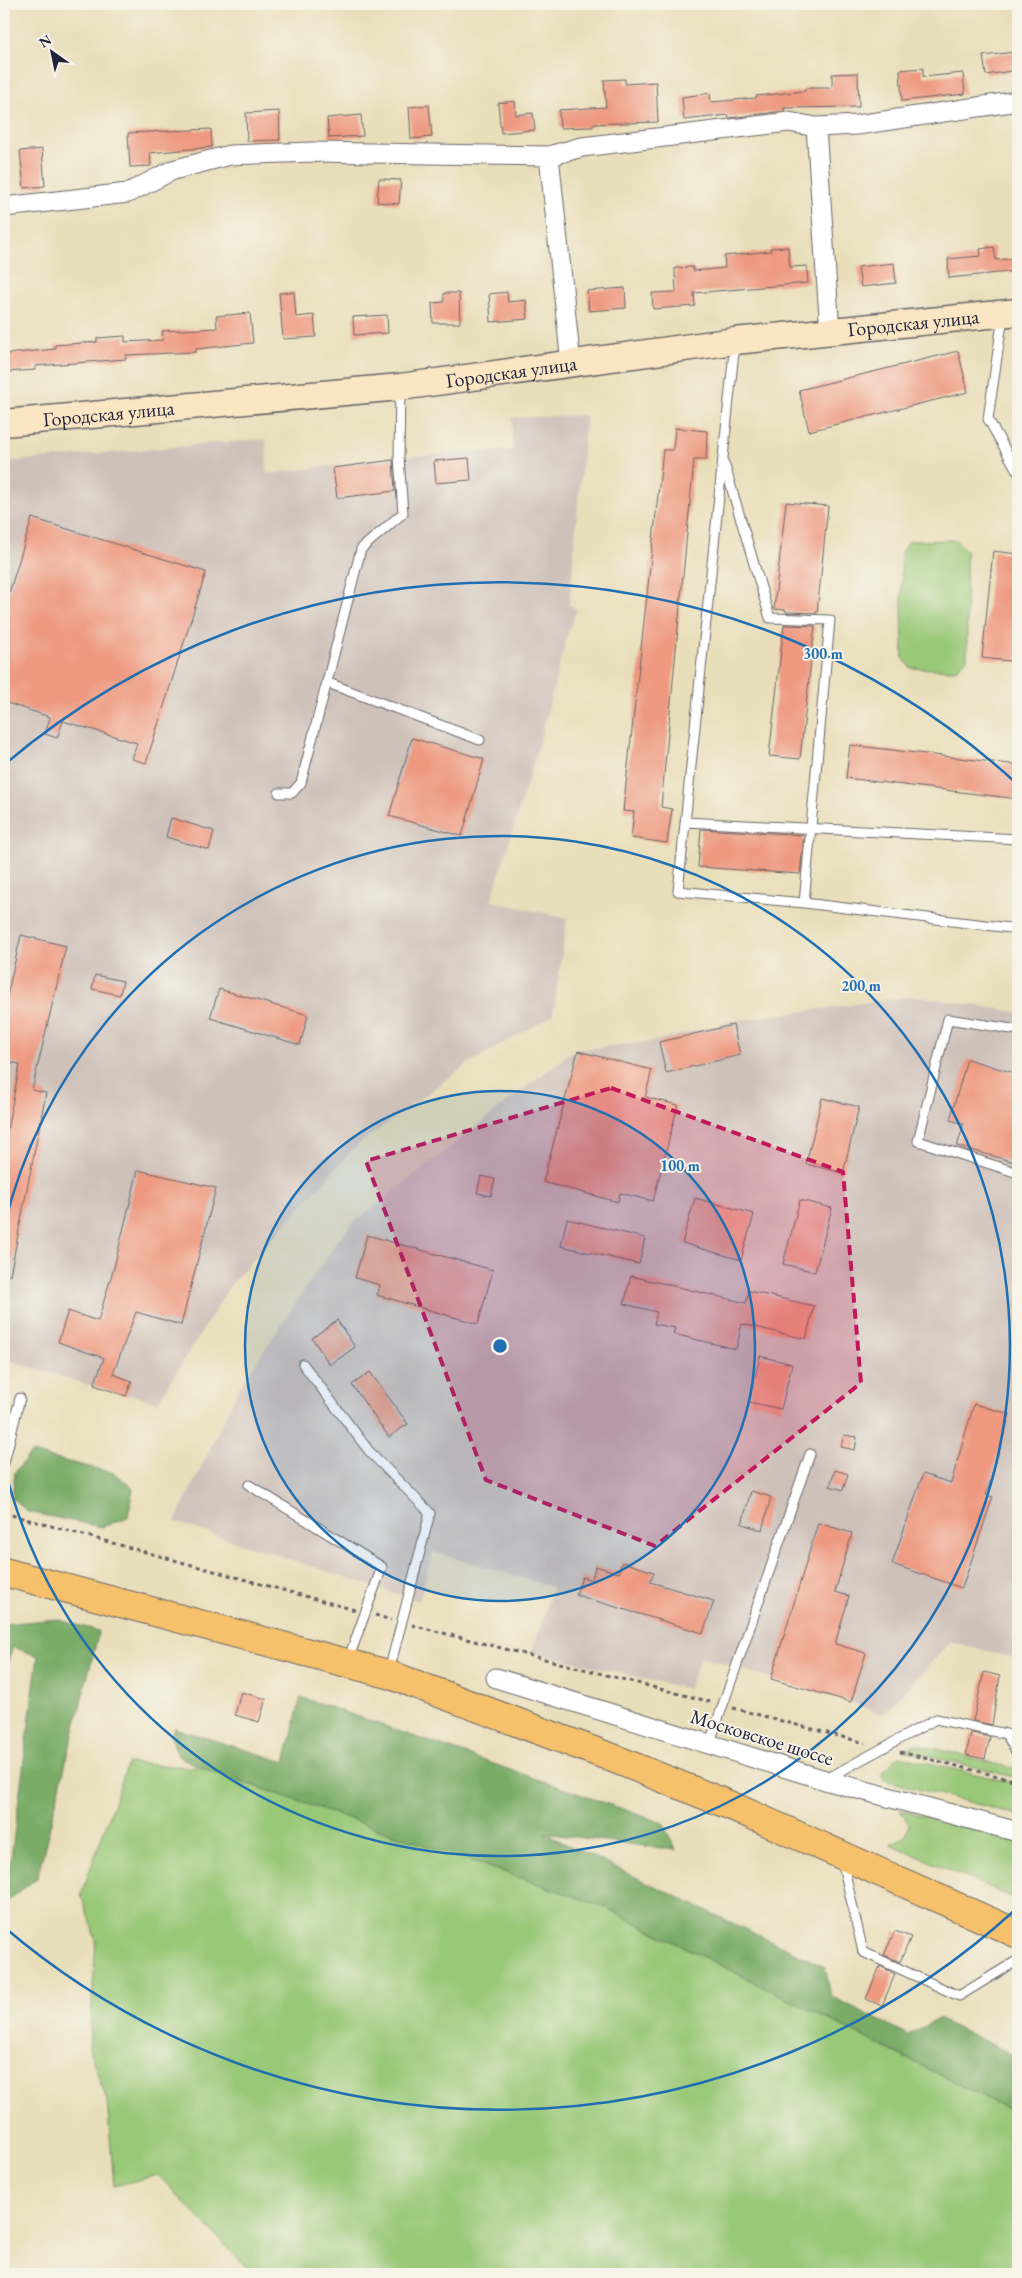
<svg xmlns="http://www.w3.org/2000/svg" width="1022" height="2278" font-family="'EB Garamond',serif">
  <rect width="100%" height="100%" fill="#f7f3e8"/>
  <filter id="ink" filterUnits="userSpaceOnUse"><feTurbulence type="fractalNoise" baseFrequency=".02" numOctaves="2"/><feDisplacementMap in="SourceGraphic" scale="10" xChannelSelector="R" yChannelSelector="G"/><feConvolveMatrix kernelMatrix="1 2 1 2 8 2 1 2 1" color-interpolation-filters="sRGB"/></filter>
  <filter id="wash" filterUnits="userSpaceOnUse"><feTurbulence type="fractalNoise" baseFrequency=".0096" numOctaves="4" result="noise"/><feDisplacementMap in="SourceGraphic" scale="20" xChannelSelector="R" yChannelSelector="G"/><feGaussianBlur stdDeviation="1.12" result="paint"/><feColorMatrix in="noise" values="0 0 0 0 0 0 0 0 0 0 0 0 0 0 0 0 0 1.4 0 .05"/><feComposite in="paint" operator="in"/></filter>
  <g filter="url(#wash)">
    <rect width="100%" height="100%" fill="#e9deba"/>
    <path fill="#cec1ba" d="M586,415L569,605L577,609L565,642L539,744L491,901L567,918L553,1015L469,1063L356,1146L232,1283L157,1403L134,1395L126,1396L4,1359V462L266,439L267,474L399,457L513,450L512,418Z
      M915,996L1018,1012V1659L951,1642L882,1715L851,1702L701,1657L688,1689L532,1652L553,1587L433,1552L419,1601L175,1522L239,1388L336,1243L354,1222L574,1050L651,1042L733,1021Z"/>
    <path fill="#99c877" stroke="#5e7559" d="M956,540L966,550L967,659L955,670L911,668L903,658L901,553L909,541Z
      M916,1744L1017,1769L1018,1778L905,1750Z
      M899,1756L1018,1784V1815L884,1780L883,1772Z
      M128,1763L203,1768L602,1906L1018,2114V2274H253L158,2175L114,2186L107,2101L89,2049L96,1941L81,1895Z
      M900,1810L1018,1841V1900L890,1844L906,1836L909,1824Z"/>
    <path fill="#7aac68" stroke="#4e6752" d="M31,1453L114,1473L133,1488L128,1517L102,1527L28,1512L12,1498L15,1472Z
      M56,1619L99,1631L37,1878L5,1903L38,1656L13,1647L4,1672V1624Z
      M301,1697L663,1823L676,1850L543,1833L825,1967L831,1996L908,2035L938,2019L1018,2057V2114L602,1906L203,1768L178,1756L171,1737L174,1728L285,1762Z"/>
    <g id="blocks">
      <path fill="#ee9980" d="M1014,52L1017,70L986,75L983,56Z
        M923,68V77L963,73L965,94L902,101L900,70Z
        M858,73L859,107L784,108V111L729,118L728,115L684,120L682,97L710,93L711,102L756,98V96L805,91V88H832V74Z
        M625,79V84L656,82L658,122L593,124V127L560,128L559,110L606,107L604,80Z
        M515,101L516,115L533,113L535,130L501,133L498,103Z
        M429,105L432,137L411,139L409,107Z
        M279,111L280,140L247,141L246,113Z
        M361,115L363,136L329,138L327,118Z
        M211,129L212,147L150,153L151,166L130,167L128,133Z
        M42,149L45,186L24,188L20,151Z
        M379,179L401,180L399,204L377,202Z
        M788,247L790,267L807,266L808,283L694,293L695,306L653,309L652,293L676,292L675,268L693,267V271L725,268L724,256L771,251L770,248Z
        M994,247L996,260L1018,258V271L949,278L948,259L981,256L980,249Z
        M894,263L896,283L861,287L858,267Z
        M625,288L626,308L589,311L587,291Z
        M294,292L296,317L314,315L316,337L283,339L279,293Z
        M507,292L508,302L526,300L528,319L491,322L489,294Z
        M444,293H459L460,323H433L432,303L444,302Z
        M250,313L253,343L196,349V352L126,355V359L35,366V370L7,372L6,354L55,349V345L97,342V338L125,336V342L163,340L162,331L217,328L216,316Z
        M387,315L388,333L354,335L353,317Z
        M958,351L968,392L809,431L799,390Z
        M675,428L707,431L706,460H694L661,807L672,809L667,843L631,838L634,812L623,811L663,450H673Z
        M469,458L471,480L436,483L434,461Z
        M393,460L395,491L337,498L333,468Z
        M786,502L828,506L817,613L786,612V610L774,609Z
        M32,518L206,572L146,763L132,759L137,743L63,721L57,738L45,734L50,717L4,702V610Z
        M993,551L1018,554V662L982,658Z
        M784,625L815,626L800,759L769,756Z
        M412,738L484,759L462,836L389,816Z
        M850,745L1018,765V799L846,778Z
        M171,818L214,831L209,850L166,837Z
        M701,829L804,835L800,874L698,867Z
        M21,935L66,946L32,1090L46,1093L10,1275H4V1145L20,1064L4,1061V1009Z
        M95,975L123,981L120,995L92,989Z
        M219,989L308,1015L300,1045L210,1018Z
        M733,1025L740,1055L666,1073L659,1042Z
        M578,1051L652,1070L645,1097L678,1105L653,1201L620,1193L618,1202L543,1182Z
        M967,1059L1018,1074V1163L957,1146L964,1124L950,1120Z
        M822,1098L859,1107L843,1173L806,1164Z
        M138,1170L216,1188L181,1325L136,1312L113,1374L132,1381L126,1396L94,1385L104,1358L58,1342L68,1311L98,1321L114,1267Z
        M481,1176L495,1179L491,1196L477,1193Z
        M695,1198L754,1214L741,1260L682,1243Z
        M800,1200L832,1208L815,1272L783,1264Z
        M567,1219L645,1238L639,1264L561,1246Z
        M367,1235L493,1270L478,1324L377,1295L380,1285L355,1278Z
        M631,1276L746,1303L749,1291L814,1306L806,1339L742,1324L736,1349L673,1334L675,1328L654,1324L657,1312L624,1304Z
        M337,1320L355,1347L330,1365L312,1338Z
        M760,1356L792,1364L781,1409L749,1402Z
        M370,1372L408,1424L389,1437L352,1385Z
        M974,1404L1010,1414L986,1495L993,1497L962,1588L892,1564L923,1474L951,1483Z
        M844,1435L857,1437L855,1450L841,1447Z
        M835,1470L848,1474L843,1490L830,1486Z
        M751,1491L771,1497L762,1530L742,1524Z
        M818,1523L852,1533L835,1592L849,1596L835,1644L866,1653L851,1702L771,1679Z
        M622,1562L654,1572L650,1582L714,1601L703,1633L576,1595L582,1577L592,1580L595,1566L619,1573Z
        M984,1672L1000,1676L992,1725L973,1721Z
        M241,1692L266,1699L259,1722L235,1715Z
        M971,1733L990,1737L985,1759L966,1755Z
        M895,1931L911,1937L900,1962L884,1955Z
        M880,1966L895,1974L882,2006L866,1999Z"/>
    </g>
  </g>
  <g filter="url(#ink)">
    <use href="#blocks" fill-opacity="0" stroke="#686467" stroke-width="1"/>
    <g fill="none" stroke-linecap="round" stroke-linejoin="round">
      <defs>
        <path id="lane" d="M1003,316L988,419L1018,472
          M735,342L678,891L804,903L1018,929
          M725,466L770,618L830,620L804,903
          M328,683L480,740
          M279,793H292L301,783L361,549L403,513L399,457L400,389
          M685,822L1018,839
          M1015,929L1018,903
          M1018,1030L948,1019L918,1141L1018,1173
          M303,1364L369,1451L430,1513L389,1671
          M4,1463L20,1398
          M249,1485L382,1567L348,1660
          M709,1745L810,1454
          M828,1778L936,1719L1006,1734L1018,1755
          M842,1860L863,1952L959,1996L1018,1960"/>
        <path id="street" d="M816,127L830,332
          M549,156L571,364
          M4,207L128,193L173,170L230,155L313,152L549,156L582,147L789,122L816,127L857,125L1018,101
          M496,1678L825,1780L1018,1832"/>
        <g id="secondary">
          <path id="s1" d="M4,423L400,387L735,341L1018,312"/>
        </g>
        <path id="primary" d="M4,1572L388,1674L610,1757L734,1807L1018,1934"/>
      </defs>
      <use href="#lane" stroke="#686467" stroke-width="11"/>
      <use href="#street" stroke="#686467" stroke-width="21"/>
      <use href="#secondary" stroke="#686467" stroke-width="29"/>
      <use href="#primary" stroke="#686467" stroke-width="30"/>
      <path stroke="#686467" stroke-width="3" stroke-dasharray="4 4" stroke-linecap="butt" d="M4,1513L355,1610
        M375,1615L391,1620
        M412,1625L711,1702
        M733,1708L865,1743
        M900,1752L1018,1781"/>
      <use href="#lane" stroke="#fff" stroke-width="9"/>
      <use href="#street" stroke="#fff" stroke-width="19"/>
      <use href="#secondary" stroke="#fbe6c4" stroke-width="26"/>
      <use href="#primary" stroke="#f6c16b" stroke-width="28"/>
    </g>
  </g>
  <path fill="#c2185b" fill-opacity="0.2" stroke="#c2185b" stroke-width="4" stroke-dasharray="10 6" stroke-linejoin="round" d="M611,1088L843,1172L861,1383L655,1546L486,1480L366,1161Z"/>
  <circle cx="500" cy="1346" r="255" fill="#1f6fb2" fill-opacity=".12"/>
  <g fill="none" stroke="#1f6fb2" stroke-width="2.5">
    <circle cx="500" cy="1346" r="255"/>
    <path d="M4 1227A510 510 0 1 1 4 1465"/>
    <path d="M1016 1909A764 764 0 0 1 4 1927M4 765A764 764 0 0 1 1016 783"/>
  </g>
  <g text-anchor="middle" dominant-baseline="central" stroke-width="4" stroke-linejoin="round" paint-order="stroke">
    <g font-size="20" fill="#22223b" stroke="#f7f3e8">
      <text stroke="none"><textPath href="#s1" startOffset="915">Городская улица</textPath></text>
      <text stroke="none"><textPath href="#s1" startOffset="510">Городская улица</textPath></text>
      <text stroke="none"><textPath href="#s1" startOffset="105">Городская улица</textPath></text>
      <text transform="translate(762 1737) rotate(17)">Московское шоссе</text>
    </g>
  </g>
  <circle cx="500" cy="1346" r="8" fill="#1f6fb2" stroke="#f7f3e8" stroke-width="2.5"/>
  <g font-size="15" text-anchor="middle" font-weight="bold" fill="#1f6fb2" stroke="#f7f3e8" stroke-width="4" stroke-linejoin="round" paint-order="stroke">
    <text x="823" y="659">300 m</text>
    <text x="861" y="991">200 m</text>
    <text x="680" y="1171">100 m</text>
  </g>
  <rect width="1022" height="2278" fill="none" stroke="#f7f3e8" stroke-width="20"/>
  <g transform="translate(52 52) rotate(327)" stroke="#f7f3e8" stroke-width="4" paint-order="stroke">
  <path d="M0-4L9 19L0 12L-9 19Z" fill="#22223b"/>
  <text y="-8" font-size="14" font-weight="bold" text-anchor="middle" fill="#22223b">N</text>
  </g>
</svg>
